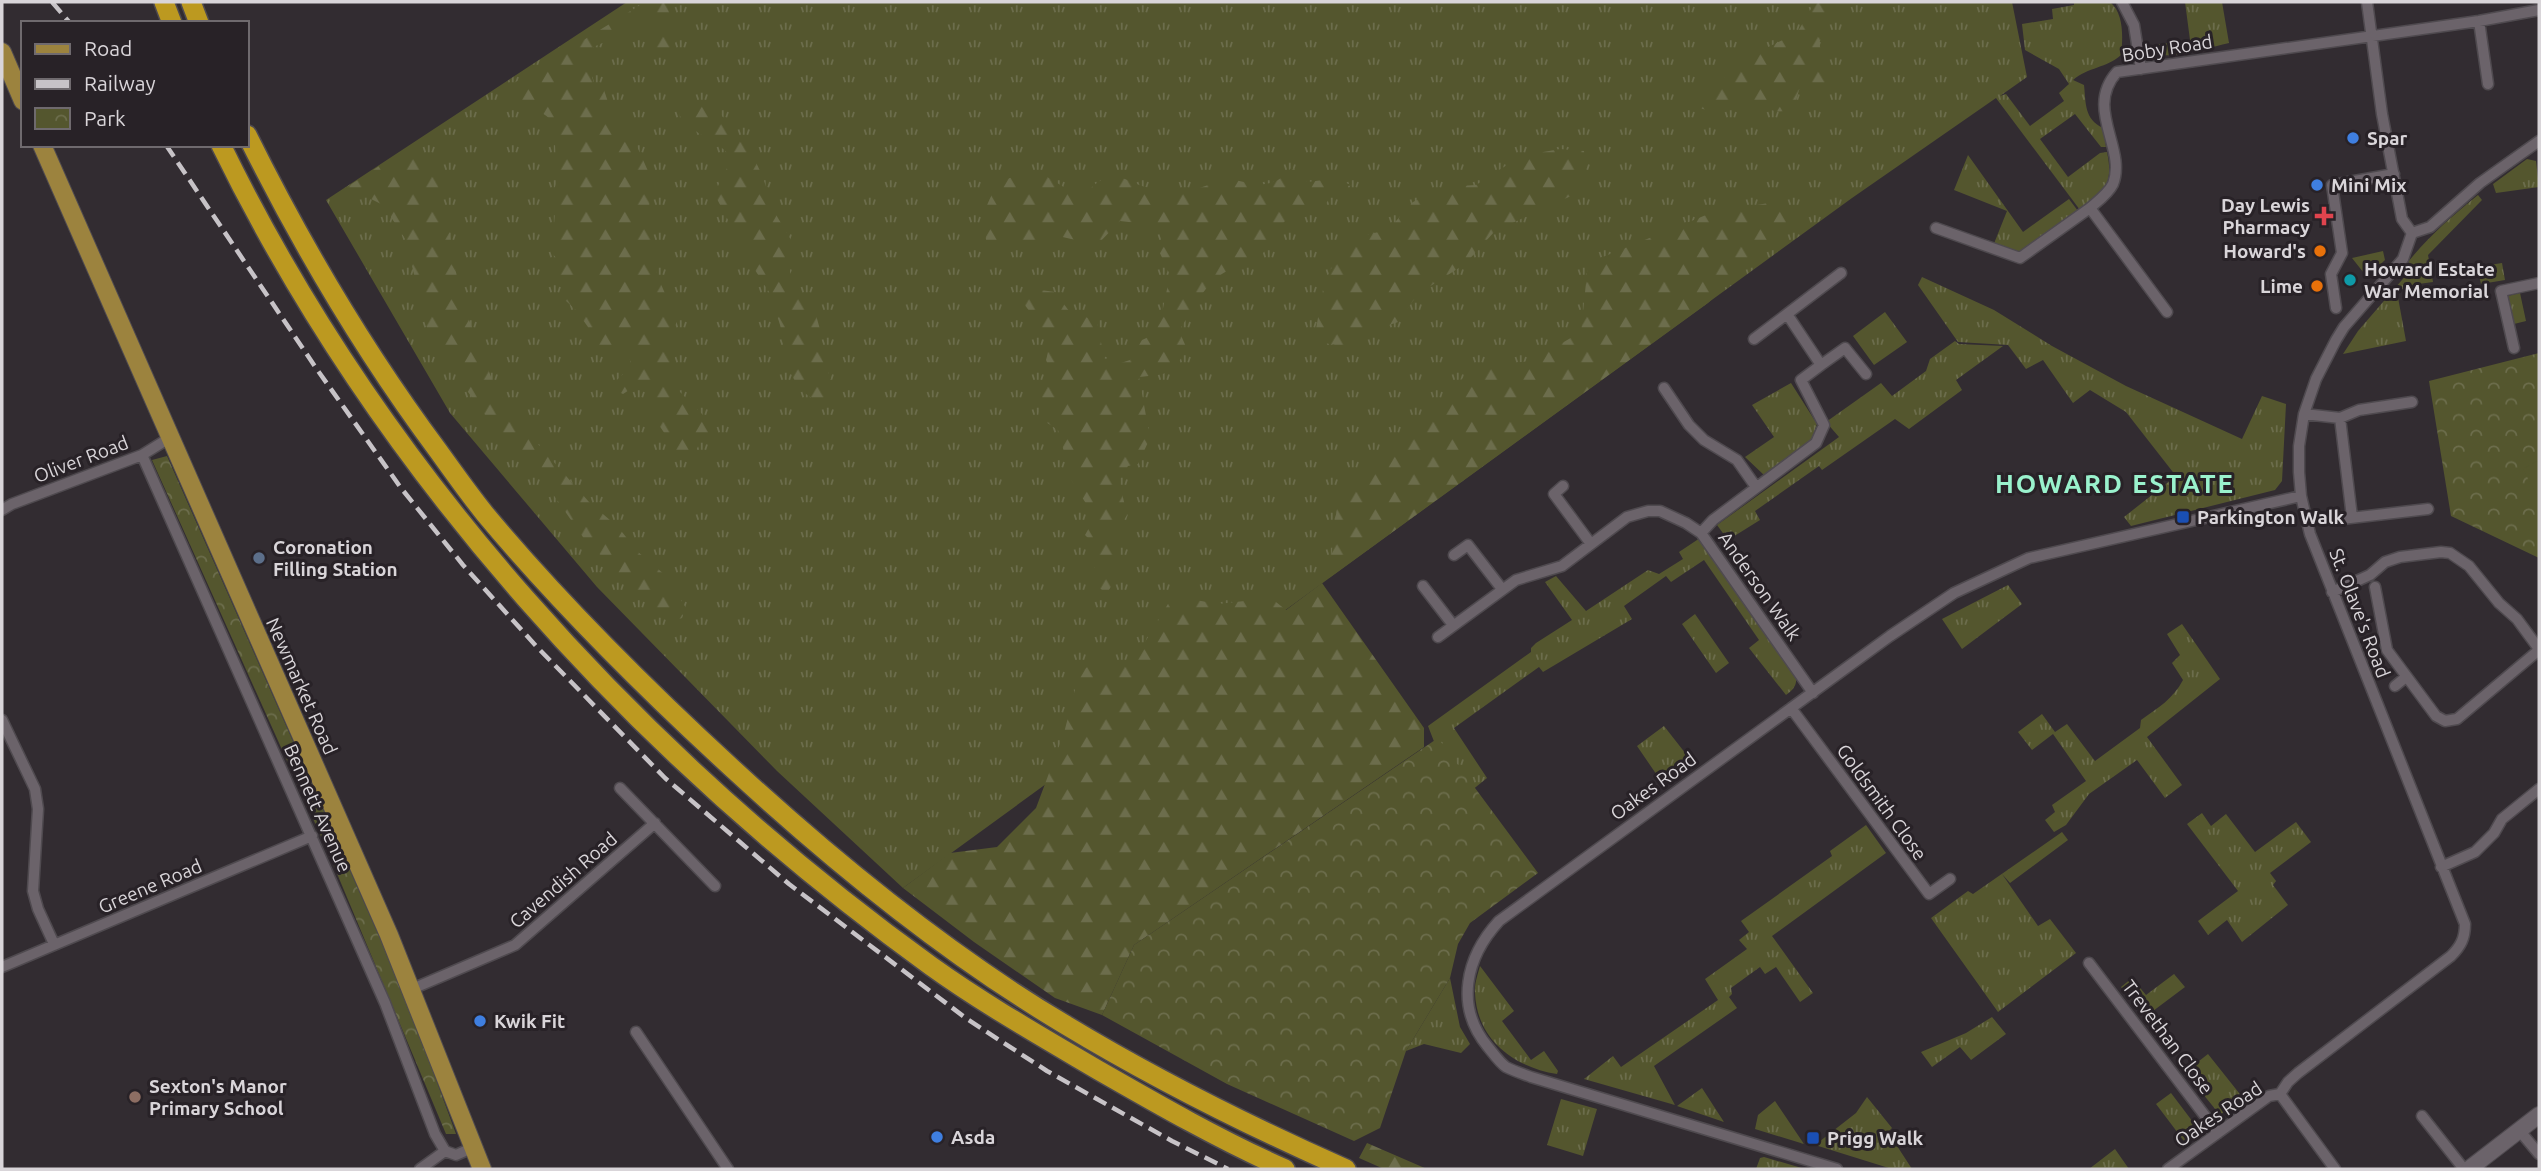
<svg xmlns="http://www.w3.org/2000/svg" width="2541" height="1171" font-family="Ubuntu,sans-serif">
  <defs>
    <pattern id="grass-tufts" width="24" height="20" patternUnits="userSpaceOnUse" patternTransform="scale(1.75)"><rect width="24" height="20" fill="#54562e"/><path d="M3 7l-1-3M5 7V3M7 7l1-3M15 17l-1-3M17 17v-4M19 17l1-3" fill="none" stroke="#6c6d4c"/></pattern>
    <pattern id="forest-firs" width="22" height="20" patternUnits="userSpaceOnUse" patternTransform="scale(1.75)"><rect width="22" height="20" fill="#54562e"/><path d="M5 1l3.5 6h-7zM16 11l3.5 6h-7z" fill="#6c6d4c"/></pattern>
    <pattern id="park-crowns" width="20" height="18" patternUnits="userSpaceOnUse" patternTransform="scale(1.75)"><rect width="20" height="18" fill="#54562e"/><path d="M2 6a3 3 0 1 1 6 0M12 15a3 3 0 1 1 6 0" fill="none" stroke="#6c6d4c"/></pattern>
  </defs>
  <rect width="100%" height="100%" fill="#322c31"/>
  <path fill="url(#grass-tufts)" d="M627,2H2012L2027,77L2000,96L2006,94L2030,126L2064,101L2059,93L2069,84L2059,69L2025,50L2022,24L2053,19L2052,9L2074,5V2H2110C2124,13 2123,38 2121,55C2107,68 2088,67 2073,80L2084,85C2086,103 2084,119 2103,128L2106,147H2101L2075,114L2040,139L2068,177L2100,153L2107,152C2114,185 2104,191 2080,210L1996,98L1852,198L903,888L777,771L597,587L450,413L326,200Z
    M2185,2H2222L2229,43C2212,47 2176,57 2161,55C2154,55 2151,51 2148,46L2190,40Z
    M1968,155L2023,232L2069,199L2078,211L2023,252L1993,246L2007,211L1954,190Z
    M2527,159L2536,161L2539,187L2496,193L2493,184Z
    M2478,195L2482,200L2428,255L2433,282L2411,285L2397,292L2406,341L2343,354L2358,331L2414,266L2408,262C2429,236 2452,216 2478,195Z
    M2502,263L2505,280L2481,284L2477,267Z
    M1922,277L1994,310L2052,346L2126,386L2242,439L2262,396L2286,404L2282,481L2275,490L2131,526L2124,517L2176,476L2126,412L2090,390L2073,403L2043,360L2026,369L2008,345L1958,342L1918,285Z
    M2520,293L2526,321L2514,324L2508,296Z
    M1885,312L1907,342L1874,365L1853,336Z
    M1955,341L1959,344L2003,346L1956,380L1962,390L1909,429L1895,419L1822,470L1819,466L1755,511L1760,520L1728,540L1717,525L1839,437L1826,422L1881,383L1892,396L1926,371L1930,359Z
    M1791,383L1817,424L1811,441L1765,476L1745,457L1774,437L1752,405Z
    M1700,538L1795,672C1798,684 1795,688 1786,695L1749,648L1759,640L1704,560L1671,582L1666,576L1624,606L1632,619L1543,672L1539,667L1454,728L1487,778L1471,791L1435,744L1428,726L1531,652V648L1536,643L1572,620L1545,582L1556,576L1586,611L1648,570L1659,574L1683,559L1679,552Z
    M2008,585L2022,604L1962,649L1942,619Z
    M1695,614L1729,663L1716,673L1682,624Z
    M2182,624L2220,679L2147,737L2182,785L2165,798L2137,760L2089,794L2066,825L2054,832L2045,820L2055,812L2052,805L2086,781L2053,734L2032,750L2018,732L2042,714L2055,732L2067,724L2095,761L2140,728L2141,720C2158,708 2173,699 2183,680L2172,663L2180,655L2167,634Z
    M1664,726L1693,763L1663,784L1637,746Z
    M2202,813L2211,826L2226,814L2255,852L2296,822L2311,842L2270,873L2276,881L2273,885L2288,905L2242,942L2227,920L2208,935L2198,921L2238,891L2187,824Z
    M1866,825L1886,853L1772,936L1813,993L1800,1002L1776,967L1765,974L1760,967L1731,988L1732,994L1729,997L1737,1008L1654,1066L1675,1105L1584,1079L1613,1056L1621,1067L1718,1000L1705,979L1747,949L1739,940L1749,932L1741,921L1832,856L1830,851Z
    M2062,832L2068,840L2010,883L2002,874L2038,926L2050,919L2076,953L1998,1012L1931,918L1968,891L1973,894Z
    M1480,966L1514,1011L1502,1021L1531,1060L1544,1051L1558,1071L1557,1074C1514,1067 1477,1040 1475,993C1474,984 1478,974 1480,966Z
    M2174,974L2185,987L2145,1017L2121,987L2132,978L2146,995Z
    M1450,978L1460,1027L1470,1044L1461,1053L1424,1044L1406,1051Z
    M1992,1017L2006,1034L1971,1060L1960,1047L1932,1067L1921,1052L1966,1033Z
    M2208,1054L2243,1098L2220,1115L2185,1072Z
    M1702,1088L1724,1122L1677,1106Z
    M2171,1093L2199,1130L2184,1141L2156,1104Z
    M1867,1097L1892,1128L1888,1132L1912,1169H1892L1815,1145L1856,1113Z
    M1561,1099L1597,1109L1583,1156L1547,1145Z
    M1775,1101L1804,1144L1755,1129L1758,1115Z
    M2115,1149L2129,1169H2089Z
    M1764,1157L1805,1169H1756L1760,1158Z"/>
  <path fill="url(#forest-firs)" d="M645,2H671L668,8L676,41L674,46L677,59H665L654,52L650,37L652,26L646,16C636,21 636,26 630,32C617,42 599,40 588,52L589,68L594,83L604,90L612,114L635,142L652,180L647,227L656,246L655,256L658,266L656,270L660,282L677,321L670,340L677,354L666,371L679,385L678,390L702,414L710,433L705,441L700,442L694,455L676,450L652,415L649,410L654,398L653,384L649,383L645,386L637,385L623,394L617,391L614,383L631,366L629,354L624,351L610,358L602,349L589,342L588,327L583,320V317L564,299L557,259L552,253L555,212L552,196L557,181L554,125C546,108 518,105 501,102L498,93Z
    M1815,2H1832L1828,27L1819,43L1824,61L1821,66L1827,72L1829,82L1799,90L1796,101L1786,111C1782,111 1778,112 1775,111C1766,108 1765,101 1754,102C1737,104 1714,116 1698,107C1698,93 1710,81 1723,79L1743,55L1762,50L1797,33Z
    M700,100L714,104L728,125L751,152L762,175L775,213L791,240L790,272L797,288L814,308L821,333L822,359L836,389L832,397L824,403C775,388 793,336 771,305L773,298L755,270L749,254L737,237L717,199V188L727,168L726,151C715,142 687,128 681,118C679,115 679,110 678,106L682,102Z
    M416,142L437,180L449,231L463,312L469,320L493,382L515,418L589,502L618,527L638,552L665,575L686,608L682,618C669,624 657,619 651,605L585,540L555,497L491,423L468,392L426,326L406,240L383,205L347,187Z
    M1560,149L1584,151L1586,173L1571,196L1495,231L1465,264L1418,294L1398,322L1366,333L1348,347L1324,343L1316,329L1324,284L1339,252L1365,235L1388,230L1413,202L1443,187L1476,185L1521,156Z
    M1292,167L1307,182L1332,179L1352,185L1336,189L1325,205H1306L1284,222L1257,262C1210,268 1202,295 1179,331L1187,349C1171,376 1168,374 1139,377L1150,438L1138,464L1128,466L1119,480L1127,515L1113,538C1127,560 1120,573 1107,593L1091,583L1099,549L1085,535L1093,521L1090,510L1072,481L1058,430L1038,417L1042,396L1053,377L1046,360C1054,335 1035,320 1021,300L1026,288L1055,292L1069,311L1097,321L1104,358L1118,364L1130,360L1142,340L1155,334L1162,313L1170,275L1159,251L1162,234L1146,224L1120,221L1097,245L1054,235L1041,242L987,248C983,214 982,209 1001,180L1019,176H1046L1070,191L1087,192C1094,185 1103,176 1114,176C1124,177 1135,184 1145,187C1172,194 1200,193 1223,177C1251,183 1271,194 1292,167Z
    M1780,201L1804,213L1708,303L1329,578L1337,506L1388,447L1474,368L1531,361L1581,332L1588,263L1711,213Z
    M1322,583L1424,728V747L1134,945L1102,1015L1055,998L974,942L903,888L950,853L997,847L1036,808L1064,733L1075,690L1073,677C1092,656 1113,671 1133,656C1144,649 1164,609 1173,596L1218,604L1271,598L1286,610Z
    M1367,1143L1427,1169H1384L1359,1158Z"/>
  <path fill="url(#park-crowns)" d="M2539,353V558L2451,516L2429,381Z
    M167,456L405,995L456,1134H446L328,852L152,460Z
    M1438,738L1538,873L1470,923L1458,944L1450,978L1406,1051L1380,1128L1354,1141L1227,1084L1102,1015L1134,945Z"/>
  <path fill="#54562e" d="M2383,251L2385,260L2367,277L2352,258Z
    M2539,460V499L2523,469Z"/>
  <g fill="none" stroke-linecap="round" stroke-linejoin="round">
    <defs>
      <path id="street" d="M2122,2L2134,25L2141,69
        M2367,2L2382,114L2402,219L2412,233
        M2479,21L2488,84
        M1936,228L2020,258L2090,208
        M2412,233L2430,227L2480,183L2539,141
        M2336,308L2331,274L2342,253L2332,185L2394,174
        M2167,312L2090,208C2098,201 2108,194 2113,184C2127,148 2084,109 2117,72L2479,21L2539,10
        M1754,339L1787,314
        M2514,348L2501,291L2539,283
        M1821,365L1845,348L1866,374
        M1664,388L1689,425L1704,440L1737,460L1756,487
        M2304,414L2340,418L2359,410L2412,402
        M2340,418L2352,517
        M142,455L385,1003L435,1134L445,1151L456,1155L472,1148
        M1563,486L1554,494L1591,544
        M2,510L12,504L142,455L171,437
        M2333,520L2428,509
        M1701,533L1713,520L1816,443L1824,425L1801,380L1821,365L1787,314L1841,273
        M1454,555L1468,545L1502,589
        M1423,586L1453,625
        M2375,587L2387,650L2436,716L2445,721L2457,719L2539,650
        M2332,592L2370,575L2385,562L2400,557L2441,552L2450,553L2469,566L2499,603L2517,619L2539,649
        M1438,637L1516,580L1562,566L1627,517L1648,511H1660L1686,523L1701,533L1813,693
        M2395,686L2406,677
        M1791,708L1929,894L1950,879
        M2,720L35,789L38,809L33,891L38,909L54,944
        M620,788L715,886
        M2441,867L2475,852L2494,833L2502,819L2539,789
        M2089,963L2218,1133
        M2,967L312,836
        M412,989L515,945L655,823
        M636,1032L728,1169
        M2280,1094L2288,1082L2298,1073L2451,956C2461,946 2465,938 2465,924L2310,534L2301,496L2299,472V446L2304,414L2316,379L2336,340L2344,327L2403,259L2412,233
        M2422,1116L2464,1169
        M2519,1130L2539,1154
        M420,1169L445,1151
        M1837,1169L1531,1077C1523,1074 1514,1071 1506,1067C1499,1062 1493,1053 1488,1047C1454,1006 1466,957 1499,921L1890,636L1954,593L2029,558L2301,496
        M2168,1169L2269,1096L2280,1094L2335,1169"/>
      <path id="secondary" d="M2469,1169L2539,1115"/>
      <path id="primary" d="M2,52L23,101
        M42,145L389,935L482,1169"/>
      <path id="highway" d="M164,2L172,23
        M191,2L199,23
        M247,135C303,248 363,350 439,452C454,473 469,494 485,514C561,605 646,689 733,769C835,863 945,953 1064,1024C1155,1079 1249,1126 1346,1169
        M221,145C381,473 637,753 931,966C984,1004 1042,1037 1098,1070C1159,1105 1220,1140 1285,1169"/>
    </defs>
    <use href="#street" stroke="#4f4a4f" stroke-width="13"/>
    <use href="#secondary" stroke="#4f4a4f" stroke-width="18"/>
    <use href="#primary" stroke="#4f4a4f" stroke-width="20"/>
    <use href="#highway" stroke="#4f4a4f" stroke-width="22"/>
    <use href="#street" stroke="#6b636a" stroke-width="10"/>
    <use href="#secondary" stroke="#6b636a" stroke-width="16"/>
    <use href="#primary" stroke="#9c833e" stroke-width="18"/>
    <use href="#highway" stroke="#bc9920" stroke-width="19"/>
    <path stroke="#c7c3c7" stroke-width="4.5" stroke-dasharray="14 7" stroke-linecap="butt" d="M52,2L70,23
      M166,145L316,368L401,488L463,565L537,647L665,778L789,884L967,1019L1047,1071L1172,1141L1228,1169"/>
  </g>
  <g fill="#3f7fe0" stroke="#282227" stroke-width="2.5">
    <circle cx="2353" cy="138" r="7"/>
    <circle cx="2317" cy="185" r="7"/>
    <circle cx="480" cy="1021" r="7"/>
    <circle cx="937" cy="1137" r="7"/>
  </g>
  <path fill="#e0444e" stroke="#282227" stroke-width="2.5" d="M2320.5 205.5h7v7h7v7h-7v7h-7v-7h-7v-7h7z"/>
  <g fill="#e8710a" stroke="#282227" stroke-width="2.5">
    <circle cx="2320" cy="251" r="7"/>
    <circle cx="2317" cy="286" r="7"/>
  </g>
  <circle fill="#0f9aa8" stroke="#282227" stroke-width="2.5" cx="2350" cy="280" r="7"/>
  <g fill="#1a4fb4" stroke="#282227" stroke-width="2.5">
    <rect x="2176" y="510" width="14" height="14" rx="3.5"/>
    <rect x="1806" y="1131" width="14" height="14" rx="3.5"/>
  </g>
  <circle fill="#5c6f8a" stroke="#282227" stroke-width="2.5" cx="259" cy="558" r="7"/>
  <circle fill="#8d6e63" stroke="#282227" stroke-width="2.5" cx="135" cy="1097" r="7"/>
  <g text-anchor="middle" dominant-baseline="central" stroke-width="6" stroke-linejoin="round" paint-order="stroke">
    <g font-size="19" fill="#d9d5d9" stroke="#282227">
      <text transform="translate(2167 48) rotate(-9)">Boby Road</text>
      <text transform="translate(81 459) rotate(-21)">Oliver Road</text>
      <text transform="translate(1760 586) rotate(55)">Anderson Walk</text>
      <text transform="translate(2360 613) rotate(69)">St. Olave's Road</text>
      <text transform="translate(302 686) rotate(66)">Newmarket Road</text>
      <text transform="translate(1653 786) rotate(-36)">Oakes Road</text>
      <text transform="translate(1882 802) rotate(54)">Goldsmith Close</text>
      <text transform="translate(318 808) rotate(66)">Bennett Avenue</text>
      <text transform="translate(563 880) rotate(-41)">Cavendish Road</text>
      <text transform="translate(150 886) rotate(-23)">Greene Road</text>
      <text transform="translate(2168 1037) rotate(53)">Trevethan Close</text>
      <text transform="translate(2218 1114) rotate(-34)">Oakes Road</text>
    </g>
    <g font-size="19" font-weight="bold" fill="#d9d5d9" stroke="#282227" text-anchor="start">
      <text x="2367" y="138">Spar</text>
      <text x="2331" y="185">Mini Mix</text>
      <text x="2310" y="205" text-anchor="end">Day Lewis<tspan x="2310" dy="22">Pharmacy</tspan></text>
      <text x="2306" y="251" text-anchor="end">Howard's</text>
      <text x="2364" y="269">Howard Estate<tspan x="2364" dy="22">War Memorial</tspan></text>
      <text x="2303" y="286" text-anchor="end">Lime</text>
      <text x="2197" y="517">Parkington Walk</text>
      <text x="273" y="547">Coronation<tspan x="273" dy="22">Filling Station</tspan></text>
      <text x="494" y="1021">Kwik Fit</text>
      <text x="149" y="1086">Sexton's Manor<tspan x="149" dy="22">Primary School</tspan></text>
      <text x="951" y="1137">Asda</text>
      <text x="1827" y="1138">Prigg Walk</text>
    </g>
    <g font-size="26" font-weight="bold" letter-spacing="2" fill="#9af2cd" stroke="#282227">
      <text x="2115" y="483">HOWARD ESTATE</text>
    </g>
  </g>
  <rect width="2541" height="1171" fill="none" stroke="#d9d5d9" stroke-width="7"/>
  <rect x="21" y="21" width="228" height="126" fill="#282227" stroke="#6f6a6e" stroke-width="2"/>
  <rect x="35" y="44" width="35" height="10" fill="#9c833e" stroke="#6f6a6e" stroke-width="2"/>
  <text x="84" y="56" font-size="21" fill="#d9d5d9">Road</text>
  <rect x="35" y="79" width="35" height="10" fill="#c7c3c7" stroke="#6f6a6e" stroke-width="2"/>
  <text x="84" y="91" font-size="21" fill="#d9d5d9">Railway</text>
  <rect x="35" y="108" width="35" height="21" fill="url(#park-crowns)" stroke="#6f6a6e" stroke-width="2"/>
  <text x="84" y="126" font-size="21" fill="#d9d5d9">Park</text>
</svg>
